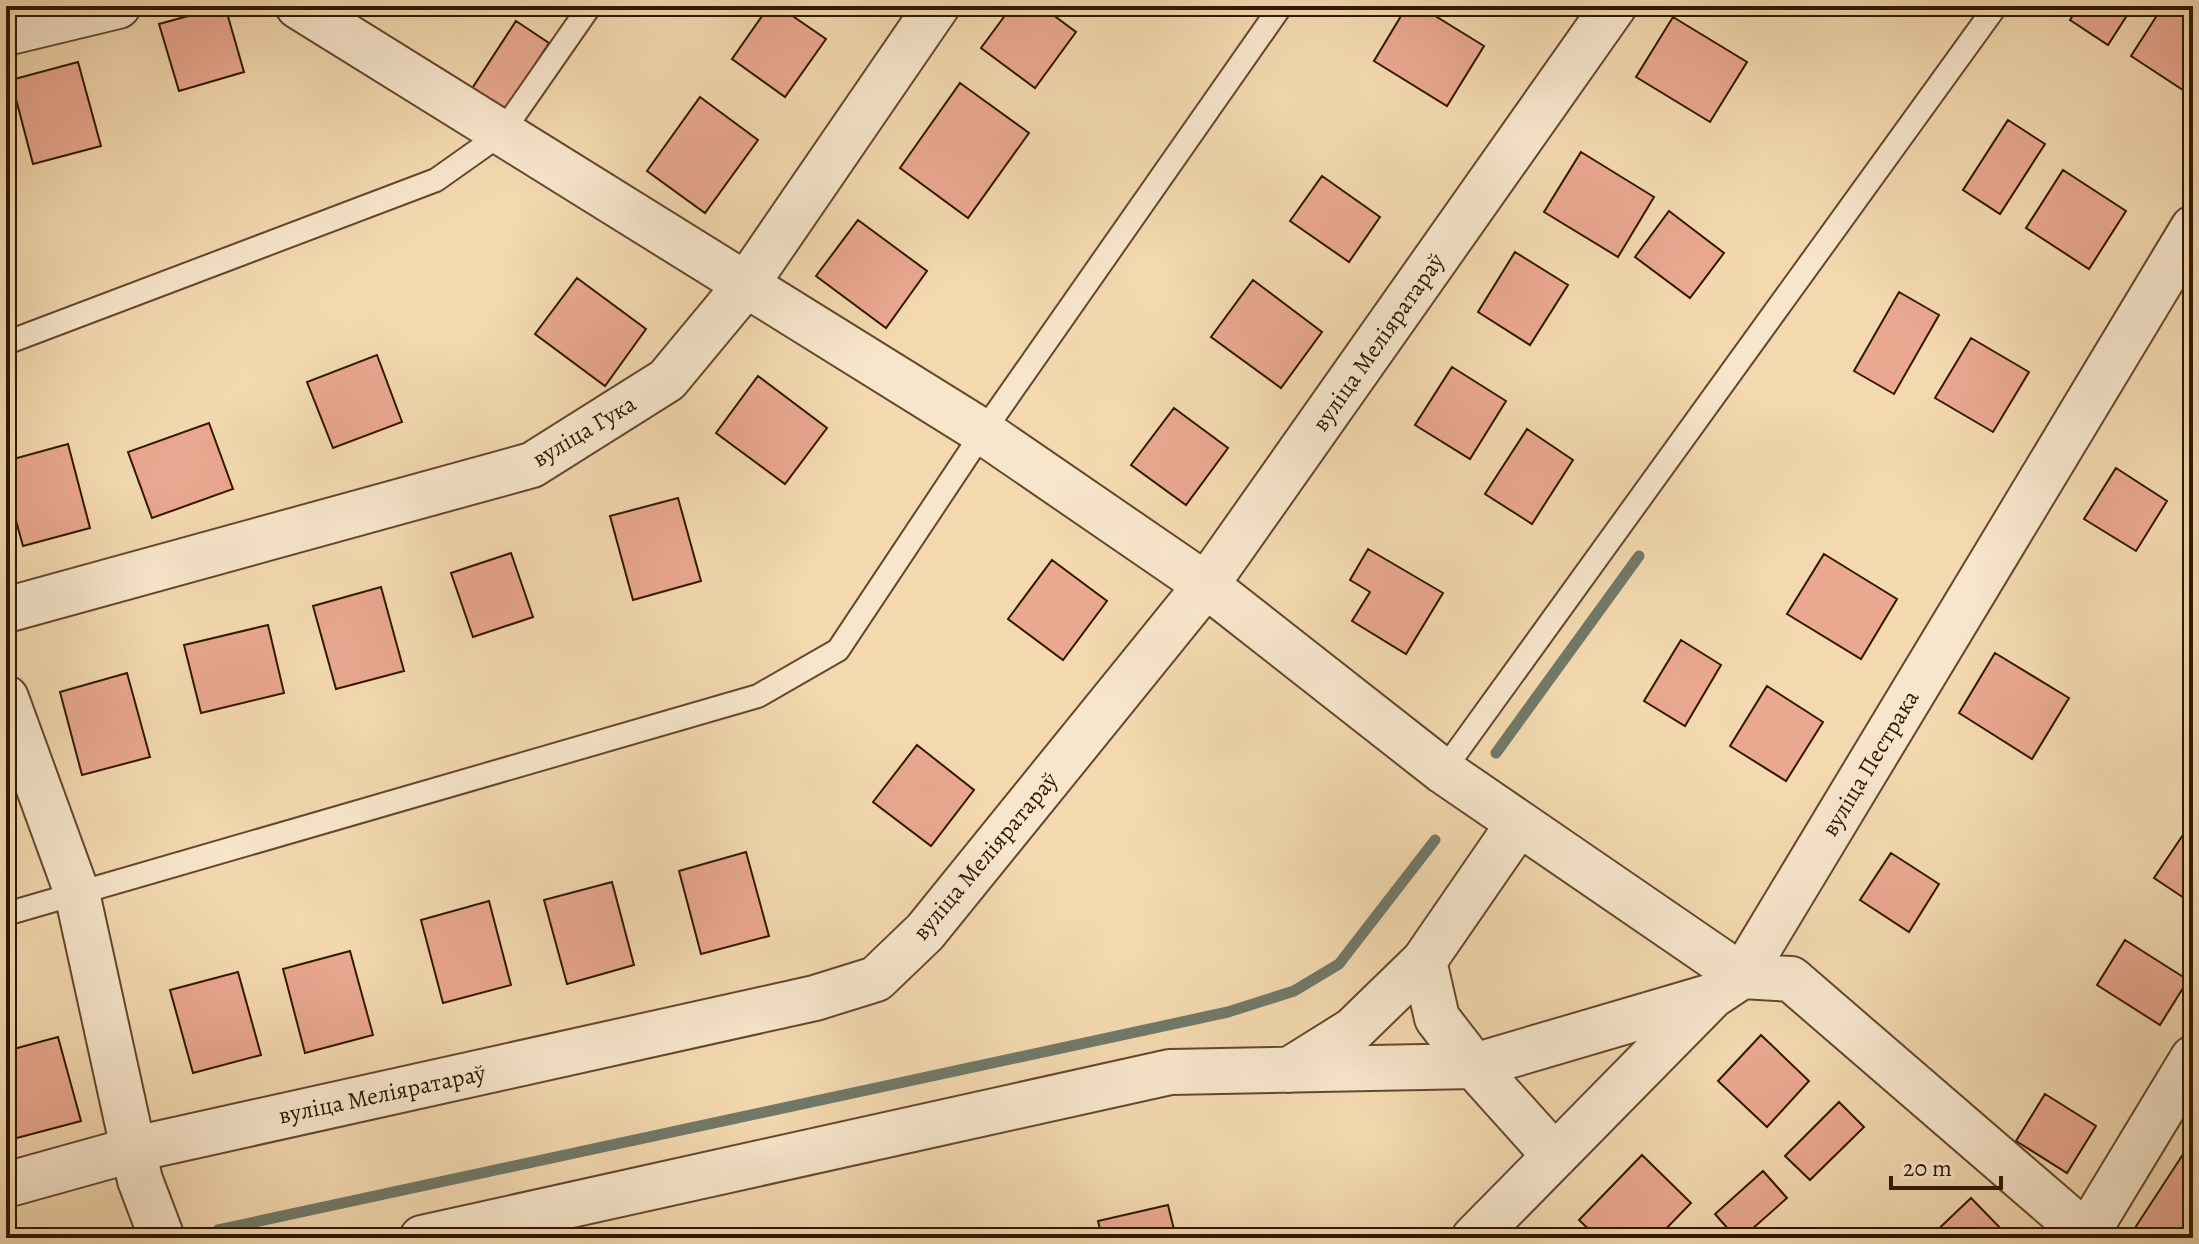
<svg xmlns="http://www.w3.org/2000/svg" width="2199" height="1244" font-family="Alegreya,serif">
  <rect width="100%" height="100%" fill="#f4d9b0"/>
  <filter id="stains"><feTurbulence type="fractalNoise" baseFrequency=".0025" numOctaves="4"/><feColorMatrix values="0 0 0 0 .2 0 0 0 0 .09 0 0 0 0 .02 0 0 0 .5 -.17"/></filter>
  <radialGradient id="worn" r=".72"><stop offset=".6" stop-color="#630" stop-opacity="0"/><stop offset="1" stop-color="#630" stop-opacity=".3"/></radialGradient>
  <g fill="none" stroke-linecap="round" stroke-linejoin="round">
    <path stroke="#717969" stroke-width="11" d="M1496,753L1639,556
      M218,1230L1228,1012L1294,991L1339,964L1435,840"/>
  </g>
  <path fill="#eaa891" stroke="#311800" stroke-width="2" d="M225,6L244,72L179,91L159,24Z
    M769,6H778L826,39L785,97L732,59Z
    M1012,6H1041L1076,32L1035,88L981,48Z
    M1407,6H1419L1484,46L1447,106L1374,61Z
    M2079,6H2133L2108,45L2070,20Z
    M2163,6H2181L2193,14L2192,96L2131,56Z
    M1673,17L1747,62L1710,122L1636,77Z
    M516,21L549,43L505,111L471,90Z
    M78,62L101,146L33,164L11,80Z
    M960,83L1029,133L968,218L900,168Z
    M700,97L758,140L705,213L647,171Z
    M2008,120L2045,144L2000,214L1963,190Z
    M1581,152L1654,197L1618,257L1544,212Z
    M2063,170L2126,211L2089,269L2026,228Z
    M1322,176L1380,217L1349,262L1290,221Z
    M1669,211L1724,253L1690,298L1635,257Z
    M858,220L927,271L886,328L816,276Z
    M1515,252L1568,285L1530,345L1478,312Z
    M577,278L646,329L605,386L535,334Z
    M1253,280L1322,332L1281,388L1211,337Z
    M1899,292L1939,315L1894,394L1854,371Z
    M1971,338L2029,372L1993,432L1935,398Z
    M377,355L402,422L333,448L307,382Z
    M1452,367L1506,401L1470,459L1415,425Z
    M758,376L827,428L785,484L716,433Z
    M1174,408L1228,448L1186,505L1131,465Z
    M209,423L233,489L152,518L128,452Z
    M1527,429L1573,460L1532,524L1485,494Z
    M68,444L90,528L23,546L6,485V461Z
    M2116,468L2167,501L2136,551L2084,519Z
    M678,498L701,581L633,600L610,516Z
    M1368,549L1443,593L1406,654L1352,621L1370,592L1350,580Z
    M511,553L533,617L473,637L451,573Z
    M1824,554L1897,599L1861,659L1787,614Z
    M1052,560L1107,601L1063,660L1008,619Z
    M381,587L404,671L336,689L313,606Z
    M268,625L284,693L201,713L184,645Z
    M1681,640L1721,665L1685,726L1644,701Z
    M1995,653L2069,698L2032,759L1959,713Z
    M127,673L150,757L82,775L60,692Z
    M1767,686L1823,722L1786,781L1730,746Z
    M917,745L974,790L931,846L873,802Z
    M2189,826L2193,829V904L2154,878Z
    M746,852L769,936L701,954L679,871Z
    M1891,853L1939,884L1909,932L1860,900Z
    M612,882L634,965L567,984L544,900Z
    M489,901L511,985L443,1003L421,920Z
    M2125,940L2188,980L2160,1025L2097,985Z
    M350,951L373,1035L305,1053L283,969Z
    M238,972L261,1055L193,1073L170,990Z
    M1761,1035L1809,1081L1767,1127L1718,1081Z
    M58,1037L81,1121L13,1139L6,1113V1051Z
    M2045,1094L2096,1126L2067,1173L2016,1141Z
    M1839,1102L1864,1127L1810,1180L1785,1156Z
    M2193,1139V1238H2131L2129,1237Z
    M1642,1155L1691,1203L1657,1238H1598L1579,1220Z
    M1763,1171L1787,1198L1742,1238H1736L1715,1214Z
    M1971,1198L2010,1238H1929Z
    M1168,1205L1176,1238H1102L1098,1221Z"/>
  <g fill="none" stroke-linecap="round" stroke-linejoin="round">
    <defs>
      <path id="service" d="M6,343L436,180L501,134L590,6
        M1443,771L1996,6
        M6,914L758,696L838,650L983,432L1281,6"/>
      <path id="minor" d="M298,6L983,432L1206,585L1443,771L1742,976L1791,979L2091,1238
        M6,33L118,6
        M6,610L532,465L667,380L745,286L937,6
        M6,698L77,893L140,1180L162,1238
        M1424,961L1437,1018L1474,1066L1555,1156
        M1289,1070L1353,1030L1424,961L1519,823
        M6,1185L135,1149L815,998L876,979L925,932L1206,585L1614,6
        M422,1238L1170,1072L1474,1066L1712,996
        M1474,1238L1712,996L1742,976L2193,228
        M2084,1238L2193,1058"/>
    </defs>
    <use href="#service" stroke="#62482c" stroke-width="26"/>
    <use href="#minor" stroke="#62482c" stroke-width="48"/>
    <use href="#service" stroke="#f8e6cc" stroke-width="22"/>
    <use href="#minor" stroke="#f8e6cc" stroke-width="44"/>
  </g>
  <g text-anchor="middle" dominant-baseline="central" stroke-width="8" stroke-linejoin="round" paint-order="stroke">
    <g font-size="24" fill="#311800" stroke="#f8e6cc">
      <text transform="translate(1378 342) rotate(-55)">вуліца Меліяратараў</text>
      <text transform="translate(584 431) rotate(-31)">вуліца Гука</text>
      <text transform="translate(1870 763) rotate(-59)">вуліца Пестрака</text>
      <text transform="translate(985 856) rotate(-50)">вуліца Меліяратараў</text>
      <text transform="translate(382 1094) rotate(-12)">вуліца Меліяратараў</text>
    </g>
  </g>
  <rect width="2199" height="1244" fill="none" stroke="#f4d9b0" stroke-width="32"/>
  <rect x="8" y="8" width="2183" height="1228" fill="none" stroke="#311800" stroke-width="4"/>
  <rect x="16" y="16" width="2167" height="1212" fill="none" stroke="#311800" stroke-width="2"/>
  <path d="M1891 1176v12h110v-12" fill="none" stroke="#311800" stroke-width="4"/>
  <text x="1903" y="1176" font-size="24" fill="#311800" stroke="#f8e6cc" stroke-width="6" paint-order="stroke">20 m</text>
  <rect width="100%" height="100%" filter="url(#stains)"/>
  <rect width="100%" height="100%" fill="url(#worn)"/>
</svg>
